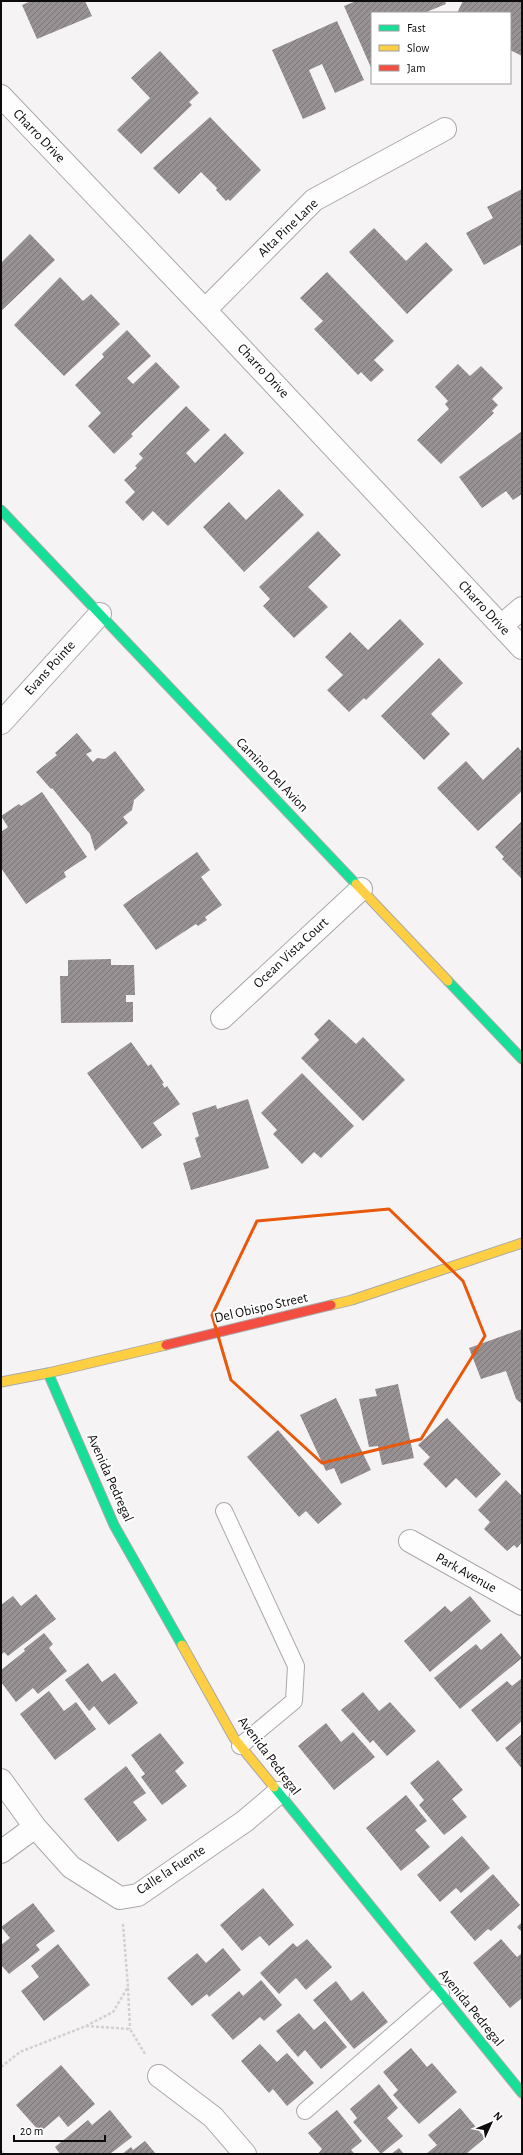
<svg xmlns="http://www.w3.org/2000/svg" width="523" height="2155" font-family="'Alegreya Sans',sans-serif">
  <defs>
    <pattern id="building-hatch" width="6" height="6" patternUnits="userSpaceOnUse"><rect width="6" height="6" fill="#989194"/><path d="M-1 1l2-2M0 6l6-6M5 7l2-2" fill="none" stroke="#7a7577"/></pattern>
  </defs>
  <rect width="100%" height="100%" fill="#f6f3f5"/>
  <path fill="url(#building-hatch)" d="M31,1H85L92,16L37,39L22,5Z
    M356,1H445L446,4L424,13H372V70L344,6Z
    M463,1H522V56L510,50V13H457Z
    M337,21L364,80L335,93L322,64L309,70L326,109L303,119L272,50Z
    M160,51L199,93L189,102L192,105L141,154L117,130L150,98L131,78Z
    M210,117L261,170L230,201L228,199L226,201L216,190L217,188L201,172L179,194L153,168Z
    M522,189V244L484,265L466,233L493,218L487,207Z
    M374,228L406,261L426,242L453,270L407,314L349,252Z
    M30,234L55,260L1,311V263Z
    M327,272L394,341L374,360L384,370L371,382L361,372L358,375L314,329L323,321L300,298Z
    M60,277L83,301L91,294L120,324L64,376L14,325Z
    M127,330L151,356L127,378L133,384L156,362L180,387L131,434L133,436L114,454L88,426L101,413L75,385L104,357L102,354Z
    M458,364L470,376L481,366L503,388L492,399L498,405L492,411L494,413L441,464L417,440L449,409L445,404L448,401L435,387Z
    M186,406L210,430L186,453L195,463L225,433L244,453L168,526L153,511L143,521L125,502L135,492L124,480L137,468L135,466L143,458L139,454Z
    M522,431V494L513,500L506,491L482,508L459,477Z
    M279,489L304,515L244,572L203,527L229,502L246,520Z
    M318,531L341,555L308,587L328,607L294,638L263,606L270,599L259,587Z
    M400,619L424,644L366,700L364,698L349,712L327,690L343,675L325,657L350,632L368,650Z
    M439,658L463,683L431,714L450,734L424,760L381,716Z
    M77,733L92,751L86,754L93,762L97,758L105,759L115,751L145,790L134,800L132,810L123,817L128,823L95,851L90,834L52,788L51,789L36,772L57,755L55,753Z
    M518,747L522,752V791L478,831L437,788L466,761L483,780Z
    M42,792L87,857L64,872L66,877L26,904L1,868V832L8,827L1,816L19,804L21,806Z
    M522,821V879L502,859L504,857L495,847Z
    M197,852L210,870L201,877L222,905L205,917L207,920L198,926L196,924L156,950L123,905Z
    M111,959V965H134L135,995H126V1002H133V1022L61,1023L60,976H68V960Z
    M329,1019L356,1044L363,1037L405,1080L363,1121L301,1058L319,1040L314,1034Z
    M131,1042L148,1066L151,1064L164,1083L162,1084L165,1088L167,1086L180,1104L153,1123L162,1135L142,1149L87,1073Z
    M302,1073L354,1126L321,1158L314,1152L302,1164L273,1134L277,1130L261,1113Z
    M248,1099L269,1168L191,1190L183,1163L201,1157L195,1138L199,1136L192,1113L216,1105L217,1109Z
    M522,1329V1404L516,1399L506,1371L481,1379L469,1348Z
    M398,1384L414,1458L382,1465L378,1446L369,1447L359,1399L377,1396L375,1389Z
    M336,1398L371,1470L341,1484L334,1468L326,1471L300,1415Z
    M447,1418L501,1474L476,1498L456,1478L446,1488L423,1464L430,1457L418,1445Z
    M278,1430L342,1504L318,1524L306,1511L299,1517L247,1457Z
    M506,1480L522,1496V1542L517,1548L514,1545L507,1551L484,1529L490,1522L478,1510Z
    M36,1594L56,1619L8,1656L4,1652L1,1655V1605L13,1596L21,1606Z
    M470,1596L491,1621L430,1672L404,1641L445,1606L451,1612Z
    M44,1633L53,1644L49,1648L67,1671L38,1694L33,1688L16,1702L1,1682V1670L25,1651L24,1649Z
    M501,1633L522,1658L460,1709L434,1678L476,1644L481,1650Z
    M88,1663L102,1682L115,1673L138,1703L109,1725L94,1706L89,1711L65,1680Z
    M522,1678V1721L497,1742L471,1710L507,1681L512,1686Z
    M49,1691L64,1711L76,1702L96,1729L55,1760L20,1714Z
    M363,1692L379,1711L390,1702L416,1731L387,1756L373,1740L370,1743L341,1710Z
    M326,1723L341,1742L353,1732L375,1757L334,1790L298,1746Z
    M160,1733L184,1763L175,1771L187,1786L162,1805L141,1777L145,1774L131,1755Z
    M522,1734V1769L505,1748Z
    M438,1760L463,1790L452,1799L467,1817L444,1835L419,1805L424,1800L410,1783Z
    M126,1766L146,1793L133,1802L147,1820L118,1842L84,1799Z
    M406,1795L427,1821L415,1830L430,1847L401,1871L366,1828Z
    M462,1836L490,1868L461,1893L456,1888L440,1902L417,1875Z
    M493,1874L520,1905L491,1931L488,1929L475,1941L450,1912Z
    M263,1888L294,1925L269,1946L260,1936L242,1951L220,1925Z
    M33,1903L55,1931L36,1945L40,1950L9,1974L1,1965V1945L10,1938L1,1927Z
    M522,1922V1932L517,1927Z
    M307,1939L332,1967L306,1990L296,1978L279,1994L260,1973L293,1943L297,1947Z
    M501,1939L517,1957L522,1953V1998L510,2008L473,1963Z
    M58,1944L90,1985L44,2021L21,1991L39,1977L31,1966Z
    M223,1948L241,1970L209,1997L207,1994L192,2006L167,1978L197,1953L206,1963Z
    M261,1980L282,2005L264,2021L260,2017L233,2040L211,2015L239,1991L243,1996Z
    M336,1981L351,2001L363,1991L388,2022L354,2049L313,2000Z
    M299,2013L314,2030L325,2021L347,2047L321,2069L305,2050L298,2057L276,2031Z
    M260,2044L277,2062L287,2053L314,2083L287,2106L273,2089L269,2093L241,2061Z
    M411,2048L427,2067L432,2063L457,2092L419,2124L393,2095L398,2090L383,2072Z
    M61,2065L95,2104L68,2127L59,2116L40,2132L16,2105Z
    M379,2084L398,2108L387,2118L403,2136L381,2154L353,2122L357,2118L350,2109Z
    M460,2108L485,2138L466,2154H426L437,2145L428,2135Z
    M110,2110L132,2137L110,2154H60L55,2147L88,2120L92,2125Z
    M337,2110L362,2141L351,2150L355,2154H318L322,2149L308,2133Z
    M145,2141L156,2154H122L131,2147L133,2150Z
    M399,2148L404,2154H391Z"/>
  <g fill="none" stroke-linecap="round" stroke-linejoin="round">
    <defs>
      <path id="lane" d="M224,1511L296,1666L294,1701L240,1746
        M305,2111L441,1993"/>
      <path id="street" d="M1,96L205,310L522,648
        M205,310L314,200L445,129
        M501,626L522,608
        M1,723L100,614
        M222,1018L361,889
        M410,1541L522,1604
        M1,1780L35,1827L71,1867L120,1898L138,1895L245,1821L278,1793
        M1,1852L35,1827
        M159,2076L213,2117L245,2154"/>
      <path id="fast" d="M1,510L356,884
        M448,981L522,1059
        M48,1373L114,1525L182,1645
        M274,1787L522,2093"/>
      <path id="slow" d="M356,884L448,981
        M331,1305L352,1300L522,1243
        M1,1382L48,1373L166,1345
        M182,1645L234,1738L274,1787"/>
      <path id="jam" d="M166,1345L331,1305"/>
    </defs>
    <use href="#lane" stroke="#aaa8a9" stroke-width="18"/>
    <use href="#street" stroke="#aaa8a9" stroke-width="24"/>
    <use href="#fast" stroke="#aaa8a9" stroke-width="11"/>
    <use href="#slow" stroke="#aaa8a9" stroke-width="11"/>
    <use href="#jam" stroke="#aaa8a9" stroke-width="11"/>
    <path stroke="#d1d1d1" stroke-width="2.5" stroke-dasharray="3 2" stroke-linecap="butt" d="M128,1988L130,2029
      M86,2026L130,2029L145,2054
      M1,2067L20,2052L86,2026L113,2012L128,1987L123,1924
      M1,2151L4,2154"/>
    <use href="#lane" stroke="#fefdfe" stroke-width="16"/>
    <use href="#street" stroke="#fefdfe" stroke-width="22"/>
    <use href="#fast" stroke="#16e098" stroke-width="9"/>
    <use href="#slow" stroke="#ffcf43" stroke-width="9"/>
    <use href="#jam" stroke="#f24e42" stroke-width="9"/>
  </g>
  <path fill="none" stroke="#e8590c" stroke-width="3" stroke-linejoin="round" d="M389,1209L463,1281L485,1336L421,1439L322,1463L231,1380L212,1315L257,1221Z"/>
  <g text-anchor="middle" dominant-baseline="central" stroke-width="4" stroke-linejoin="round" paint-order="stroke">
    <g font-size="14" fill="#0d0b0c" stroke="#fff">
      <text transform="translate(39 136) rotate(46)">Charro Drive</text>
      <text transform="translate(288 228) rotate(-44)">Alta Pine Lane</text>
      <text transform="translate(263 371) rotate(47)">Charro Drive</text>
      <text transform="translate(484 608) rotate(47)">Charro Drive</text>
      <text transform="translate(50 668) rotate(-48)">Evans Pointe</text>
      <text transform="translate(272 775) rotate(46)">Camino Del Avion</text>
      <text transform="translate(291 953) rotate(-43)">Ocean Vista Court</text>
      <text transform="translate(261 1308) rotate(-13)">Del Obispo Street</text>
      <text transform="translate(110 1478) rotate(66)">Avenida Pedregal</text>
      <text transform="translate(466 1573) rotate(29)">Park Avenue</text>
      <text transform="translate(269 1756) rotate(53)">Avenida Pedregal</text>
      <text transform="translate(171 1870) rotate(-33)">Calle la Fuente</text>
      <text transform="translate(471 2008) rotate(51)">Avenida Pedregal</text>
    </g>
  </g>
  <rect width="523" height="2155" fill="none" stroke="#0d0b0c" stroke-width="4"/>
  <rect x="371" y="12" width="140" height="72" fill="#ffffff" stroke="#9e9d9e"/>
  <rect x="379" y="25" width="20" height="6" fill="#16e098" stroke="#9e9d9e"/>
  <text x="407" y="32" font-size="12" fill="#0d0b0c">Fast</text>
  <rect x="379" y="45" width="20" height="6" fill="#ffcf43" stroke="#9e9d9e"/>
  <text x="407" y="52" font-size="12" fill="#0d0b0c">Slow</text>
  <rect x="379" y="65" width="20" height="6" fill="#f24e42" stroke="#9e9d9e"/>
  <text x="407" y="72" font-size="12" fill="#0d0b0c">Jam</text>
  <g transform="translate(491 2123) rotate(46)" stroke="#ffffff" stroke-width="3" paint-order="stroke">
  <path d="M0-3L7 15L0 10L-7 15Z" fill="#0d0b0c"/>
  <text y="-6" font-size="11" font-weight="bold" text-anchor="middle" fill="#0d0b0c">N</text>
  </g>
  <path d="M14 2135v6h91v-6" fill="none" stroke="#0d0b0c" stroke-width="2"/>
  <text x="20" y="2135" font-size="12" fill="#0d0b0c" stroke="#ffffff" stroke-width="3" paint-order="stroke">20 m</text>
</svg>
